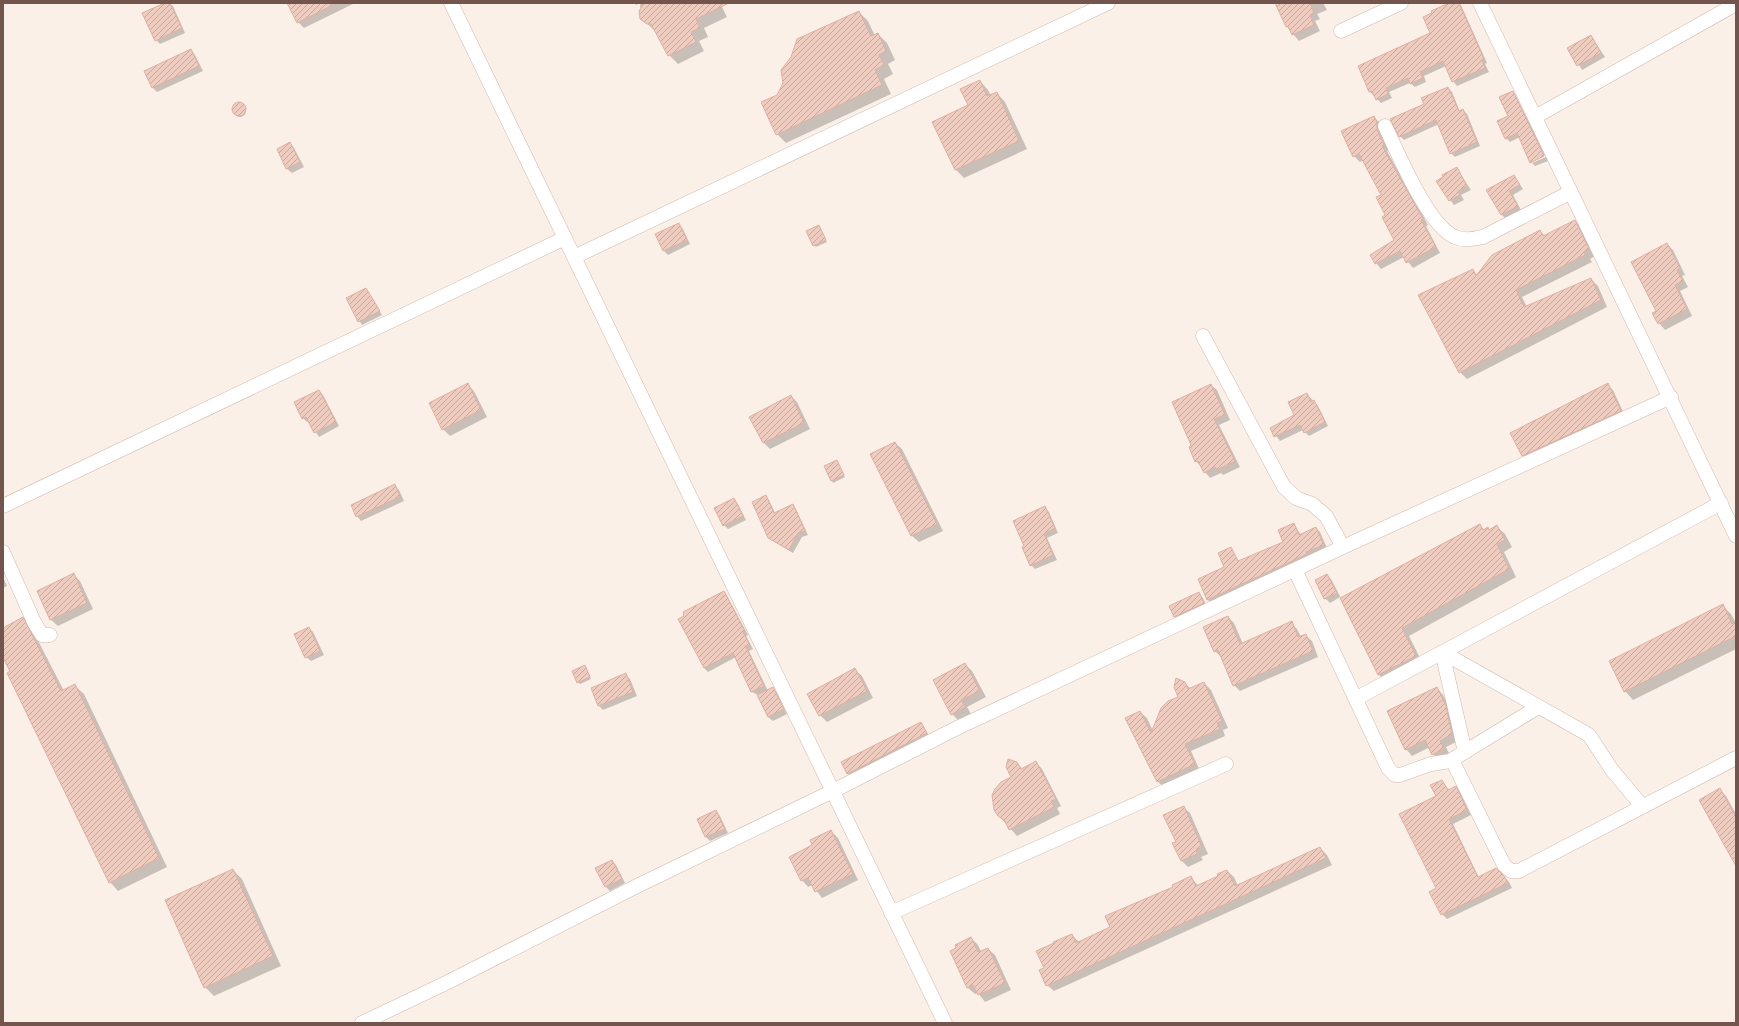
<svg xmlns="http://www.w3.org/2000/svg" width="1739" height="1026" font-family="Barlow,sans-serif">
  <defs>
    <pattern id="building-hatch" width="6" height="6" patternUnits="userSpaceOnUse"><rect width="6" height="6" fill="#eeccc0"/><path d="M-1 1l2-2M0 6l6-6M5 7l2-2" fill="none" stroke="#c5a89e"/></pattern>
  </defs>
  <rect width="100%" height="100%" fill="#fbf0e7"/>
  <path fill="#0003" d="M167,3L173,6L185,33L160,44L156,40Z
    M288,3H355L304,28L298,22Z
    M634,3H720L727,17L704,28L708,37L699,41L704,51L678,64L669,55L656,32L641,18L640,3L636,5Z
    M1280,3H1323L1327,10L1317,14L1320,19L1315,21L1320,31L1299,41L1287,27L1276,5Z
    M1452,3H1459L1461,5L1487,63L1485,64L1489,72L1457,86L1453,81L1446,66L1424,76L1426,82L1415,87L1410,83L1389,92L1392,98L1381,103L1370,92L1431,33Z
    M859,12L868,21L875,36L878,34L887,43L895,60L888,64L893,74L884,79L891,94L786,143L777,134L778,96Z
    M1591,36L1605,57L1582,70L1569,48Z
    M191,51L195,55L203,71L157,92L153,88L146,71Z
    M980,81L988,90L991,96L997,93L1005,102L1027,149L964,178L956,170L934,122L969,106Z
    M1448,88L1452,92L1460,112L1463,110L1467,114L1480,146L1455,157L1451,153L1439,124L1404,140L1400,136L1425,105Z
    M1512,92L1516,96L1545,155L1531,162L1520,137L1510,142L1506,138Z
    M234 111a6 6 0 1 1 12 0a6 6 0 1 1-12 0Z
    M1374,117L1380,123L1389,150L1387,151L1428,225L1426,226L1440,253L1413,268L1404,257L1381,269L1376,263L1396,241L1387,215L1382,195L1364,160L1360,162L1354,156Z
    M290,144L294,148L304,167L292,173L287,169L278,150Z
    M1546,157L1548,161L1535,166L1532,163Z
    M1457,169L1471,190L1461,195L1464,200L1454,205L1437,182Z
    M1514,176L1523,189L1513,195L1521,210L1506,219L1501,214Z
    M1575,221L1582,228L1595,256L1590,259L1592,262L1522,297L1527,307L1591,279L1598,286L1607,307L1467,379L1460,372L1473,270L1478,276L1540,231L1545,236Z
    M678,224L683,229L690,244L668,255L664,251L656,235Z
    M819,226L827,242L816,247L814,245Z
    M1667,244L1673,250L1685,275L1682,276L1688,287L1680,291L1692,316L1665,330L1659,323L1657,312Z
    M366,289L382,315L362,325L347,299Z
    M467,384L474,391L487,417L450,436L443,429Z
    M1211,385L1217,390L1230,420L1219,425L1240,467L1223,475L1221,473L1210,478L1196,461Z
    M1607,385L1613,390L1625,416L1528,461L1523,455Z
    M319,391L323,395L339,426L319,437L309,421L307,422L303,418Z
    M1307,394L1318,406L1328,426L1309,436L1303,430L1280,441L1271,429L1296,415Z
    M791,396L797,402L810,429L770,449L764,443L750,418Z
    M895,443L902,449L943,531L919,542L912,536L872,455Z
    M837,461L845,477L833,483L832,481Z
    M394,485L399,490L404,501L361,521L357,516Z
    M765,496L769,500L775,513L792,505L796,509L808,535L802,537L793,553L769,538Z
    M734,499L738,504L746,520L728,529L724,525Z
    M1044,507L1049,512L1058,533L1047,538L1057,560L1035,569L1031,565L1026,546Z
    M1294,524L1301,535L1316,528L1320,532L1327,548L1211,603L1208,600L1226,568L1231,548L1239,562L1285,543Z
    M1480,525L1484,530L1489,531L1497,527L1505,534L1512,547L1504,552L1516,577L1409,636L1423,664L1387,682L1379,675L1340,597L1330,603L1325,598L1327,575L1331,579L1341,598Z
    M74,575L80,581L93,609L58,626L51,620L38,591Z
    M3,577L7,586L3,588Z
    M724,593L727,596L748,635L746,636L753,649L749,651L768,691L773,688L777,693L787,714L773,721L768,717L758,695L752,692L736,657L708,672L704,668Z
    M1199,594L1203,598L1207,607L1179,621L1175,616Z
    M1722,605L1731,614L1736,623V649L1633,700L1625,691Z
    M1228,617L1234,623L1243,644L1291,623L1297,629L1301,637L1305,635L1312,641L1318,657L1240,691L1234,685L1221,657L1215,651Z
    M23,619L31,627L64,691L75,686L84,694L167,867L118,891L110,882L3,656V629Z
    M309,628L313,632L324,655L311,661L306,657Z
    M965,664L972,671L986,697L967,707L971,714L959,721L952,714Z
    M585,667L591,679L580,684L578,682Z
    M855,670L862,676L873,698L827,722L820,715Z
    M626,675L630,679L637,696L603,710L599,706L592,689Z
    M1185,683L1191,689L1204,683L1211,690L1228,728L1223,730L1225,736L1191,751L1200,771L1165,788L1158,782L1127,718L1140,712L1147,718L1153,731L1180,697Z
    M1437,688L1443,695L1452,713L1458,741L1446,747L1450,756L1440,761L1433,754L1430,747L1412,756L1406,749Z
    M921,723L930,737L852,777L848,774L842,762Z
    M1036,762L1042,769L1061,806L1057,808L1060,814L1017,836L998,815L1016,763L1023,769Z
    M1442,781L1449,790L1455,787L1460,792L1471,815L1453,824L1479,878L1496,869L1509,882L1512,888L1447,919L1442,914L1437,889V796Z
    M1720,790L1726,796L1736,814V864Z
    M1183,807L1190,813L1208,854L1201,857L1203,860L1188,867L1181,860L1177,842Z
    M716,812L720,816L728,833L710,841L706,837L698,820Z
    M831,831L838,838L858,880L822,898L812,885L808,887L802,880L814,846Z
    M1320,848L1327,855L1332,865L1054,991L1047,985L1045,968L1072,935L1079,942L1111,928L1191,878L1199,886L1219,877L1227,871L1234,877L1238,886Z
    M612,861L616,865L625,883L610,891L605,886Z
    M233,870L242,879L281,966L214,996L205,987Z
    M971,938L978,945L981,952L988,949L995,955L1011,990L985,1002L978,993L975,994L968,988L951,951Z"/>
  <path fill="url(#building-hatch)" stroke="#e0b0a1" d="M165,3H170L182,28L155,41L142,13Z
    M287,3H337L297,23Z
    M644,3H729L696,19L700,28L691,32L696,42L668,56L651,24H647L640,19L639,11Z
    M1275,3H1310L1314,13L1310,15L1314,25L1292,35L1288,26L1286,27Z
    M1449,3H1459L1484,59L1482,60L1485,68L1452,82L1443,61L1420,72L1423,78L1410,84L1408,78L1386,88L1388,94L1376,100L1372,91L1369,92L1358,66L1430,33L1423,17L1432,13L1431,11Z
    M859,11L871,36L878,33L886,51L879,55L884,65L875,70L882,85L776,135L761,102L777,95L783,83L781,70L791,57L797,39Z
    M1591,35L1601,53L1577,66L1567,48Z
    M191,49L199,66L152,88L144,71Z
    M980,80L987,96L997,92L1019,141L955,170L932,122L968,105L960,89Z
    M1448,87L1459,111L1463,109L1477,142L1450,154L1436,120L1399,137L1390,119L1424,104L1421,98Z
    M1513,91L1544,156L1530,163L1517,133L1505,139L1497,121L1508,116L1499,97Z
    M232 109a7 7 0 1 1 14 0a7 7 0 1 1-14 0Z
    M1374,116L1377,123V130L1384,145L1382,146L1423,219L1421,220L1436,247L1406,263L1400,251L1375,264L1370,255L1394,240L1382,217L1385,215L1376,197L1381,195L1359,154L1353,157L1341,131Z
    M290,142L300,162L286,169L277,149Z
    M1457,167L1467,186L1458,191L1460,195L1449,201L1436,181L1443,177L1442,175Z
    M1514,175L1520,185L1509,191L1518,206L1501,215L1486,190Z
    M1575,220L1589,249L1584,252L1585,255L1516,290L1524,307L1591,278L1601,300L1459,373L1418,295L1473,269L1476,276L1492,255L1540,230L1543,236Z
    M679,223L687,240L663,251L655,234Z
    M819,225L826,240L813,246L806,231Z
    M1667,243L1680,268L1677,270L1683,281L1675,285L1687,309L1658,324L1652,313L1656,311L1631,262Z
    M366,288L380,311L358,322L346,298Z
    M468,383L481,410L442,430L429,403Z
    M1608,383L1621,411L1522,456L1510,433Z
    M1211,384L1225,415L1214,419L1235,461L1217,470L1215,467L1204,473L1198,461L1195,462L1189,447L1191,445L1172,402Z
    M319,390L336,422L314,433L306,417L302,419L294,402Z
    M1307,393L1311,402L1314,400L1325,422L1304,433L1300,425L1274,437L1270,428L1294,415L1288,402Z
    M791,395L804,423L763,443L749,417Z
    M895,442L937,524L911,536L870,454Z
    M837,460L844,475L831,481L824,466Z
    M395,484L400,497L356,517L351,505Z
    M766,495L774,513L793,504L805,531L798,533L789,550L768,538L752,502Z
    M734,498L743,516L723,526L714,508Z
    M1045,506L1055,528L1044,534L1053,555L1030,566L1022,547L1024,546L1013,521Z
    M1294,523L1299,535L1316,527L1324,545L1306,552L1307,554L1207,600L1198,579L1224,567L1218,553L1231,547L1238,561L1283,542L1278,530Z
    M1480,524L1483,530L1488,527L1489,530L1497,525L1505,540L1497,544L1509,569L1402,628L1416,656L1378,675L1340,598Z
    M74,573L87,603L50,620L37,591Z
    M1327,574L1337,593L1324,599L1315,580Z
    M724,591L745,631L743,632L750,645L746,647L764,686L751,692L733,653L704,668L678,619L684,616L683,612Z
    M1199,592L1204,603L1174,617L1169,606Z
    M1723,604L1732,624L1736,622V636L1624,692L1609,661Z
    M1228,616L1240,644L1292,621L1298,637L1306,634L1313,651L1233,686L1218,650L1214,652L1203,627Z
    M23,617L61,691L75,684L159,858L109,883L7,673L10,671L3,658V628Z
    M309,627L320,651L305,658L294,634Z
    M965,663L980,691L961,700L965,707L951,715L933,680Z
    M585,665L590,677L577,683L572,671Z
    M855,668L867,691L819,716L807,694Z
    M626,673L633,692L598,706L591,688Z
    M1176,678L1185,682L1188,689L1204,682L1222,721L1217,723L1220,729L1185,744L1195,764L1157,782L1125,718L1140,711L1151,733L1161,708L1168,701L1178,697L1174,687Z
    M773,687L784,709L768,717L757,695Z
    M1437,687L1446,706L1452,734L1440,741L1444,749L1432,755L1425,740L1405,750L1387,711Z
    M921,722L927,733L847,774L841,762Z
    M1008,759L1017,762L1021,769L1036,761L1056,799L1051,801L1054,807L1009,830L1005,821L998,816L994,810L992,795L995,789L1001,782L1011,777L1006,767Z
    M1442,780L1448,790L1456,786L1467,810L1449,819L1478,877L1496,868L1504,876L1508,883L1441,915L1429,892L1436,888L1399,814L1436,796L1430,785Z
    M1720,788L1736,817V866L1699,800Z
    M1184,806L1202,847L1196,850L1197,854L1181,861L1172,843L1176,842L1163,815Z
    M716,810L725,829L705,837L697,819Z
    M831,830L853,874L815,892L808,878L801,881L789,857L812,845L810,840Z
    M1320,847L1326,858L1046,986L1039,970L1044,968L1036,951L1054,943L1053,942L1072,934L1076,943L1110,927L1105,916L1173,887L1172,885L1191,876L1196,886L1218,876L1217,874L1227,870L1235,886Z
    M612,860L622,879L605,887L595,868Z
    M233,869L273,956L204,988L165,900Z
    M971,937L978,952L988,948L1005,983L978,995L973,985L967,988L950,951L956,948L955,945Z"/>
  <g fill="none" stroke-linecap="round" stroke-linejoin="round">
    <defs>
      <path id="minor" d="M451,3L945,1023
        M1480,3L1736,536
        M1341,31L1401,3
        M1535,117L1736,4
        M1385,126C1398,153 1428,226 1455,237C1464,241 1473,239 1483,237L1571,192
        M574,257L1108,3
        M1203,336L1284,487L1296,498L1312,504L1326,516L1343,547
        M3,506L565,238
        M3,552L34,622L42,635H50
        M1295,570L1388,768L1395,775H1400L1431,764L1450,761L1538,707
        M1442,652L1589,735L1612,770L1642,806
        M1442,652L1465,752
        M1357,698L1721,503
        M1450,761L1454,764L1504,865L1511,871H1519L1736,758
        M891,913L1226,764
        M362,1023L448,982L637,886L833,791L957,728L1343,547L1671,397"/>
    </defs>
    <use href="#minor" stroke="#ceb9b0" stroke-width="15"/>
    <use href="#minor" stroke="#fff" stroke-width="14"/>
  </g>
  <rect width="1739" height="1026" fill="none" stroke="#73554d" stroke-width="8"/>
</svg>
